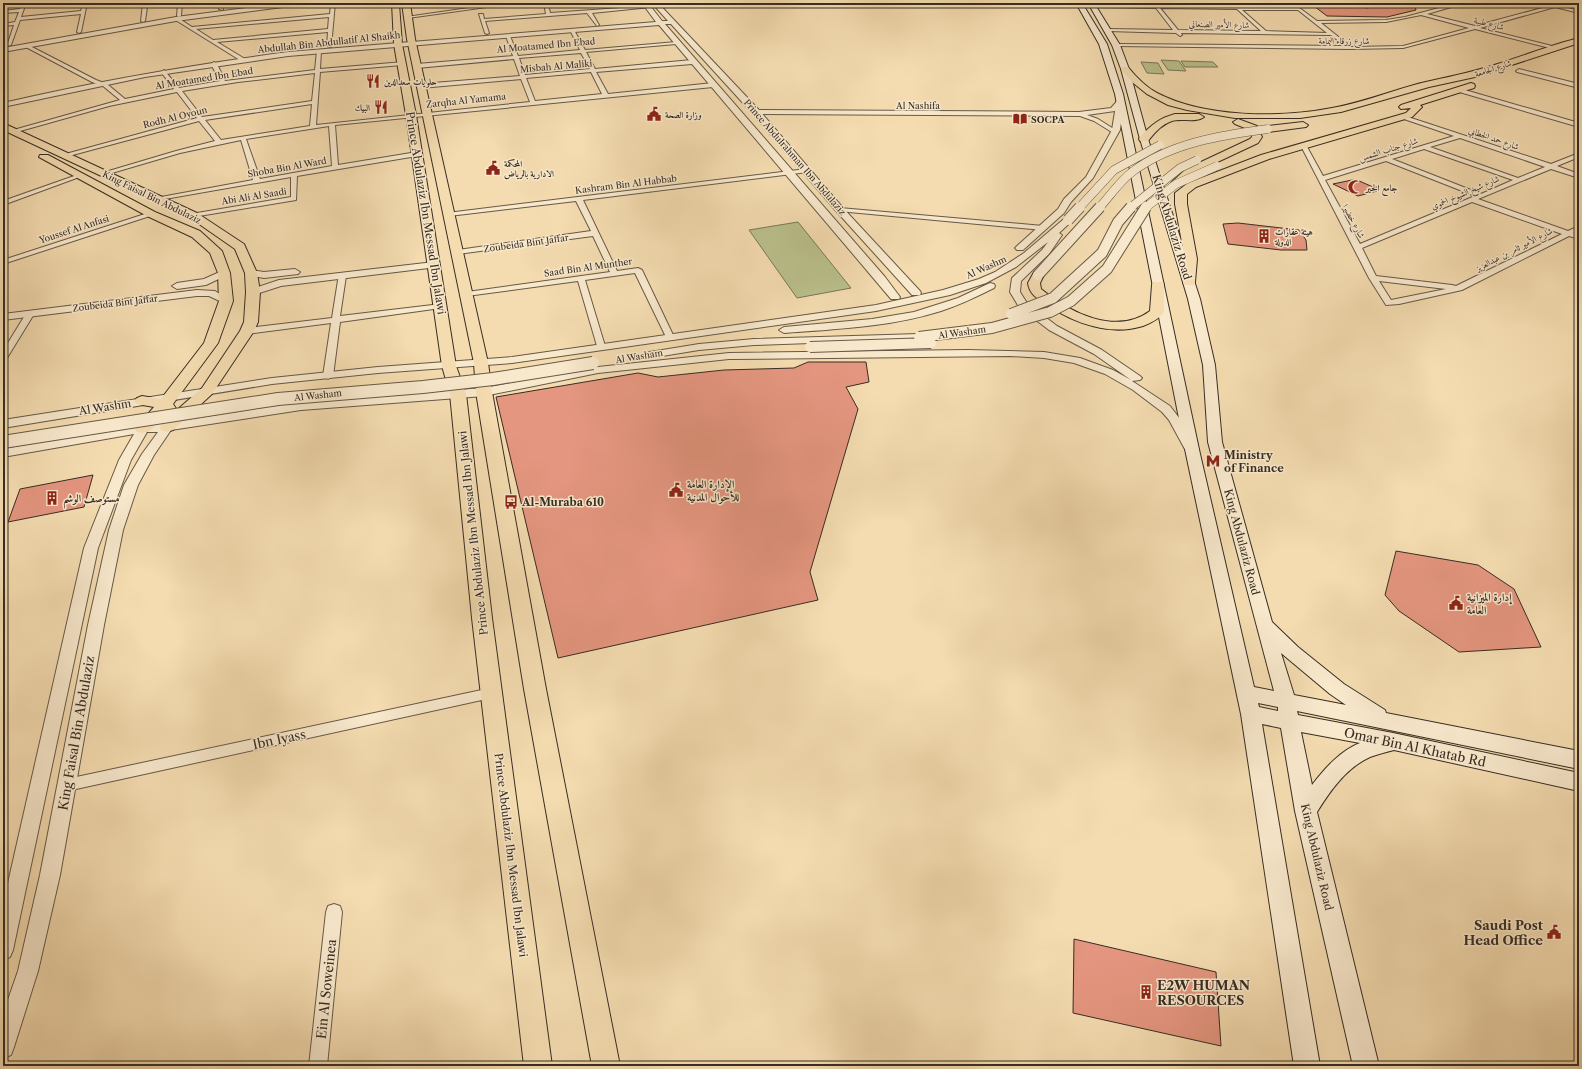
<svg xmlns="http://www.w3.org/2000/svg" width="1582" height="1069" font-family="'Libre Caslon Text',Amiri,serif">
  <rect width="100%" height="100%" fill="#f4dcb0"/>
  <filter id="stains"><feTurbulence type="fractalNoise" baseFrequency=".005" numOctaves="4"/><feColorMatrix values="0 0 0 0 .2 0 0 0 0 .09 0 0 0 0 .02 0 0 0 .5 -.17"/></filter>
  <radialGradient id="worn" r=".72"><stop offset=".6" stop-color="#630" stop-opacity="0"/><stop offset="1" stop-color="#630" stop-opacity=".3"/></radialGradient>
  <path fill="#bac08c" stroke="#787658" d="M1161,60L1179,61L1186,71L1168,70Z
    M1181,61L1213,62L1218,67H1185Z
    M1141,62L1158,63L1164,74L1147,73Z
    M798,222L851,288L797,298L749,230Z"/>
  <path fill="#e59680" stroke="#372d23" d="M1310,3H1358L1366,8L1377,6H1415L1416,10L1387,17L1327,16Z
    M1352,180H1357L1373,187L1370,188L1377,191L1358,196L1333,184Z
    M1238,223L1299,230L1306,240L1307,250H1281L1228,244L1223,224Z
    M808,362H866L869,382L846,387L858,409L810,572L818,600L558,658L496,397L638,373L658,377L724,370L794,368Z
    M93,475L84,507L8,522L20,489Z
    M1396,551L1478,565L1514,589L1541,647L1459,652L1399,611L1385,595Z
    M1074,939L1216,972L1221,1046L1073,1013Z"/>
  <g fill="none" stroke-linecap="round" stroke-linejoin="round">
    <defs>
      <path id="minor" d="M22,3H26L21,17L81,11L83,3H87L81,32L79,33L77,32L81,14L20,20L11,45L7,46L14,25L3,26V24L15,22L19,12L3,13V11L20,9Z
        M143,3H147V4L173,3L147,7L145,21L143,22L141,21Z
        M178,3H182L181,16L179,17L177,16Z
        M218,3H222L223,10L219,9Z
        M331,3H335L331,47L327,46L328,32L217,42L245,59L246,60L243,62L174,19L178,18L192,27L330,14ZM329,17L328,29L213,40L196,29Z
        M504,3H516L408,18L406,17Z
        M544,3H548L550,13L649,6L651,7L592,13L599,25L597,26L587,13L485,21L489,33L487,34L485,33L479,14H483L484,19L546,14Z
        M1458,3H1465L1427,14L1475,26L1561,3H1568L1561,6L1579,11V13L1555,7L1480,28L1556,47L1554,49L1475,29L1403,48L1350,49L1116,46L1114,44L1345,46L1331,35L1181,33L1182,35L1180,36L1176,33L1108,31L1106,29L1173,30L1156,8L1093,7L1091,6L1093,5L1295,8L1292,5L1294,4L1317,21L1386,20L1405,17ZM1160,8L1237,9L1261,31L1178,30ZM1242,10H1298L1327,33L1266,31ZM1421,15L1469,28L1403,46L1351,47L1321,23L1386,22Z
        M572,29L574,30L585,50L676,42L678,43L676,44L586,52L595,69L692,60L695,62L692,64L596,72L608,94L713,83L716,85L713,87L335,125L338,165L417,152L420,154L417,156L297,176L296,200L193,217L191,216V214L291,197V177L159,200L158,199L161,197L253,180L241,140L180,153L105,175L102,173L176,151L215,141L199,121L65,157L62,155L197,118L177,92L109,106L13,133L10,131L120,100L103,86L92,82L24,46L26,44L96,80L107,84L125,99L174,89L161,72L164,70L179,88L220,81L211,64L214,62L217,64L225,81L315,70L317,51L319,50L321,51L320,69L404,62L405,63L402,65L320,72L316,125L530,102L521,79L421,88L418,86L421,84L520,76L514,59L417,68L414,66L417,64L513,56L506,36L508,35L510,36L518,56L580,50L570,30ZM581,53L590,69L525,75L519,58ZM591,72L602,94L535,101L526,78ZM315,73L312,101L202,117L182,91L238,82ZM312,104L310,126L221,140L205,120ZM329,126L332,166L260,179L246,139Z
        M1519,69L1579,84V88L1517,72L1516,71Z
        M1458,88L1579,123V127L1456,91L1455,90Z
        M1118,100L1123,101L1115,111L1087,115L1098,119L1117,131L1118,132L1115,134L1094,121L1080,116L756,114L753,112L756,110L1079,112L1111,108Z
        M1401,116H1405L1551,164L1579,153V157L1557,166L1579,174V178L1551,169L1478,199L1568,231L1579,226V231L1575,233L1579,235V239L1569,236L1462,290L1399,304L1386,305L1369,278L1301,146L1306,145L1323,176L1454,136L1401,118ZM1460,138L1545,167L1518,178L1430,147ZM1424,149L1513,180L1481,194L1392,159ZM1386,161L1475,196L1360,244L1325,180ZM1472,202L1562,234L1456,286L1452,285L1376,276L1362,248ZM1379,281L1446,289L1391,300Z
        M806,169L809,171L808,172L583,200L617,271L638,268L642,270L674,337L673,339L670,340L666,337L635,273L585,280L605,346L601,349L597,346L578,281L467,296L463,294L467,292L610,272L593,236L458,254L454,252L458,250L591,231L576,201L449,216L447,215V213Z
        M77,175L82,176L3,205V201Z
        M840,208L1043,226L1047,228L1043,230L838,211V209Z
        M151,212L153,213V215L3,264V260Z
        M339,274H345L346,276L340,316L441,304L445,306L441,308L340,322L333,376L328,379L323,376L331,323L247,334L243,331L247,328L332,318Z
        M27,312H30L34,314L7,358L3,361V351Z
        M491,688L496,689L497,693L496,697L491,698L67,791L62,789L60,785L62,781L67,779Z
        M334,904L340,906L342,912L327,1066H309L326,912L328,906Z"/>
      <path id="tertiary" d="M285,3H301L298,5L176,21L3,52V48L176,17Z
        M642,3H648L662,21H668L652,3H658L759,110L843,208L920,291L921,293L920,295H912L837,212L753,114L671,24H665L885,277L900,297L899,299H891L659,25L288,56L145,77L3,107V103C97,81 192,65 288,52L656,22Z
        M1117,99H1120L1124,101L1120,130L1093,178L1071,202L1064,213L1023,250H1017L1015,248L1017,246L1058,209L1064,199L1086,177L1112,130Z
        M1068,217L1073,220L1059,233L1062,235L1049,254L1021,281L1020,292L1027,303L1057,326L1102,350L1140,376L1142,378L1140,380L1132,381L1170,406L1180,419L1197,450L1195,453H1187L1169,420L1162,412L1133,390L1105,374L1074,363L1044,358L1010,356L729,359L598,373L484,396L301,410L171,430L154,455L138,485L123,530L104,625L60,875L38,971L14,1047L11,1055L3,1058V1014L18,971L40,875L88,625L109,530L124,485L142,454L158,432H147L131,460L98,548L13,950L10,957L3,960V905L84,548L119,460L134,434L3,457V449L143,425L167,423L301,402L484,388L598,367L729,353L968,350L1044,352L1080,358L1113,370L1131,380L1094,354L1049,330L1019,307L1010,292L1012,278L1042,250L1048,242L1016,267L986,283L950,295L876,311L512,363L378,373L272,384L3,428V420L272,378L378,367L512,357L876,305L943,290L979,279L995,272L1024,253L1065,218Z
        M434,262L439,265L437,267L281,286L253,295L248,292L249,290L279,280Z
        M295,269L300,272L298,274L264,278L248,275L246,273L251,270L264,272Z
        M224,270L227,271L229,273L227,275L206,285L177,289L172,286L177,283L204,279Z
        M990,283L994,284L995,286L994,288C976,297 959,305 941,311C890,327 836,329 784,333L779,330L784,327L872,319L914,312L958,298Z
        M197,290L215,291L231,301L226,304L209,296H197L3,320V314Z
        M919,334L923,335L924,337L923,339L754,345L699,350L650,358L644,355L650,352L699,344L754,339Z"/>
      <path id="secondary" d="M1076,3H1082L1107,44L1123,94L1200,454L1254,687L1274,691L1208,442L1203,365L1188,299L1140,139L1121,69L1112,45L1088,3H1094L1120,45L1129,69L1148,139L1200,299L1215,365L1222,442L1272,622L1298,647L1344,684L1385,710L1386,713L1579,751V769L1297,711L1298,715L1393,733L1579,773V791L1394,750C1386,752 1378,754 1370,757C1346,768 1330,791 1317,812L1379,1066H1353L1295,811L1281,728L1262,724L1320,1066H1294L1241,714L1186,454L1115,94L1099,44ZM1281,653L1330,694L1346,705L1294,695ZM1258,703L1278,707V711L1259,707ZM1301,732L1360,743C1340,751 1325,768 1312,785Z"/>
      <path id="primary" d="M392,3L399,4L402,44L416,115L456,366L466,394L492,618L552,1066H524L472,618L450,394L442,366L406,115L394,44Z
        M402,3H410L415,39L488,363L492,392L546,689L620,1066H592L524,689L476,392L474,363L407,39Z
        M1579,38V43L1475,77L1429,87L1341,112L1300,118H1235L1187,110L1168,105L1147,94L1132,82L1121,69L1122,67H1128C1136,77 1146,87 1157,93C1205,118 1280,118 1332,108C1360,103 1386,93 1414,85C1437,79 1461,75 1484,68C1516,59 1547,46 1579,38Z
        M1471,83L1474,84L1475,86L1474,88L1420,105L1422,107L1412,117L1269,159L1196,187L1187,194V204L1197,259L1195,282L1194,285H1184L1183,282L1185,259L1175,204V193L1188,183L1261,155L1406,113L1411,108L1401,109L1399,107L1401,105Z
        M1175,114H1199L1204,117C1197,123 1181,118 1172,121C1162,124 1154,133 1148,141H1140L1139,139L1140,137C1151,125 1160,118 1175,114Z
        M1238,119L1257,126L1262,137L1258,143L1194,173L1180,186H1172L1171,184L1172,182L1186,169L1250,139L1252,137L1250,130L1235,124L1233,122Z
        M1303,122L1308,125L1306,127L1268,132L1263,129L1268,126Z
        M3,123L197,213L244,244L257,273L260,292L258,322L254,331L212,394L173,430L167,432L161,430L159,427L170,416L165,414C157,423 151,436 137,432L135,429L154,407L137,404L134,401L137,398L142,396L161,399L204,343L219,301L218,273L210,253L192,237L147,216L39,157L40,155H48L155,212L200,231L222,251L230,273L233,301L218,343L173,404L177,410L202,388L240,331L244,322L246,292L245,273L235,249L189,217L3,130Z
        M1038,271L1042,272L1044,275L1040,283L1041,289C1070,313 1116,336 1150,311L1152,285L1153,282H1163L1164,285V312C1159,319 1151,323 1143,326C1111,336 1075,324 1047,305C1038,299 1029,294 1028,283L1034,272Z"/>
    </defs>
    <use href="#minor" stroke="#665946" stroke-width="2"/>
    <use href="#tertiary" stroke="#665946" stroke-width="2"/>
    <use href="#secondary" stroke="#372d23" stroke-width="2"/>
    <use href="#primary" stroke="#372d23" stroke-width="2"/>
    <use href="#minor" fill="#f8e8cc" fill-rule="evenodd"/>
    <use href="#tertiary" fill="#f8e8cc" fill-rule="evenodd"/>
    <use href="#secondary" fill="#f8e8cc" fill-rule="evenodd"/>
    <use href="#primary" fill="#f4dcb0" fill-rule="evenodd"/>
    <defs>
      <path id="tertiary-bridge-far2" d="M1079,208L1114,170L1160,145
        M1099,208C1110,196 1120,181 1132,172C1170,143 1222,135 1268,129
        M1130,208L1180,168L1197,160
        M1145,208L1176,184L1217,166"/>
      <path id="tertiary-bridge-far1" d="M1068,220L1080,207
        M1038,275L1100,207
        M1011,314L1053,298L1102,253L1118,222L1131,207
        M919,337L992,328L1050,312L1071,301L1107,269L1146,207
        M810,347L931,343"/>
      <path id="tertiary-bridge" d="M3,442L278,399L423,387L493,379L593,363"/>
    </defs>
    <use href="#tertiary-bridge-far2" stroke="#665946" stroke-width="9" stroke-linecap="butt"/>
    <use href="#tertiary-bridge-far1" stroke="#665946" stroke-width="12" stroke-linecap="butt"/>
    <use href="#tertiary-bridge" stroke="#665946" stroke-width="14" stroke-linecap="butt"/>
    <use href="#tertiary-bridge-far2" stroke="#f8e8cc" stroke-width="8"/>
    <use href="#tertiary-bridge-far1" stroke="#f8e8cc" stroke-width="10"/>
    <use href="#tertiary-bridge" stroke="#f8e8cc" stroke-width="12"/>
  </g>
  <defs>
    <symbol id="restaurant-bare" viewBox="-9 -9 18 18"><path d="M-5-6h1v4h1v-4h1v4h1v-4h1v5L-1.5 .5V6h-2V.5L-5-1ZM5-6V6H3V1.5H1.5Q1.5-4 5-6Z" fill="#8f2418" stroke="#f8e8cc" stroke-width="2.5" paint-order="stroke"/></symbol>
    <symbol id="civic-bare" viewBox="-9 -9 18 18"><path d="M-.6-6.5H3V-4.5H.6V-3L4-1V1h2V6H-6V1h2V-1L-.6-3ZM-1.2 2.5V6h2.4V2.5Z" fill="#8f2418" stroke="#f8e8cc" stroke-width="2.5" paint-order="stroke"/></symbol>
    <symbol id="library-bare" viewBox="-9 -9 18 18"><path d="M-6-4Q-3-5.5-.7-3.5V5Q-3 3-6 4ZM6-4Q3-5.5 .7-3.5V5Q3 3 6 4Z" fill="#8f2418" stroke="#f8e8cc" stroke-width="2.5" paint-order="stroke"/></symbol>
    <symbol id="mosque-bare" viewBox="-9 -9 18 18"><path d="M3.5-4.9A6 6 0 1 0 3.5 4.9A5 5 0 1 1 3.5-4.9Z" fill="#8f2418" stroke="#f8e8cc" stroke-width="2.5" paint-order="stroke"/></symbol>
    <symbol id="building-bare" viewBox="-9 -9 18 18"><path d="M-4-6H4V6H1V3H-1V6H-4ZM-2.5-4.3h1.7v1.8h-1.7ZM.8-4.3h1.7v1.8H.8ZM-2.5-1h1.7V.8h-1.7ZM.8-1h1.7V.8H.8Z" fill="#8f2418" stroke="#f8e8cc" stroke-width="2.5" paint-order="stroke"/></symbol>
    <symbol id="metro-bare" viewBox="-9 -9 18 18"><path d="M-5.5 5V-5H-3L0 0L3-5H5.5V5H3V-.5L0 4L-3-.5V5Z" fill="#8f2418" stroke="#f8e8cc" stroke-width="2.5" paint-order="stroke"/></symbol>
    <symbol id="bus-bare" viewBox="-9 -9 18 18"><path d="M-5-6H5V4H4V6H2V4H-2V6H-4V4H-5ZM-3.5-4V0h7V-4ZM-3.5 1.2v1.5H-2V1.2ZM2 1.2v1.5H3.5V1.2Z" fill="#8f2418" stroke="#f8e8cc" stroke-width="2.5" paint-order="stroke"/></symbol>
  </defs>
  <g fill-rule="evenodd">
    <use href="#restaurant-bare" x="363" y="71" width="20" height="20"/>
    <use href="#restaurant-bare" x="371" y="97" width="20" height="20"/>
    <use href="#civic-bare" x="644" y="104" width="20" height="20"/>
    <use href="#library-bare" x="1010" y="109" width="20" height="20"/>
    <use href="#civic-bare" x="483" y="158" width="20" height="20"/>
    <use href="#mosque-bare" x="1345" y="177" width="20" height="20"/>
    <use href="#building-bare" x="1254" y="226" width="20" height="20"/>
    <use href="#metro-bare" x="1203" y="451" width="20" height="20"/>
    <use href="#civic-bare" x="666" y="480" width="20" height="20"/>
    <use href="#building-bare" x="42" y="488" width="20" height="20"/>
    <use href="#bus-bare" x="501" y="492" width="20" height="20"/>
    <use href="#civic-bare" x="1446" y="593" width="20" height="20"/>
    <use href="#civic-bare" x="1544" y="922" width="20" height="20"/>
    <use href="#building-bare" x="1136" y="982" width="20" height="20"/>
  </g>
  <g text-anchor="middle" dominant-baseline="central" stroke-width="3" stroke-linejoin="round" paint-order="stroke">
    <g font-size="9" fill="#372d23" stroke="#f8e8cc">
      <text transform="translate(1489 23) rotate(14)">شارع طيبة</text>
      <text transform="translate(1219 24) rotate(1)">شارع الأمير الصنعاني</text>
      <text x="1344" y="40">شارع زرقاء اليمامة</text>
      <text transform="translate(329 42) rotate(-6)">Abdullah Bin Abdullatif Al Shaikh</text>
      <text transform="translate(546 45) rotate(-5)">Al Moatamed Ibn Ebad</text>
      <text transform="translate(556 66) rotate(-5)">Misbah Al Maliki</text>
      <text transform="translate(1493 68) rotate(-18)">شارع الجامعة</text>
      <text transform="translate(204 78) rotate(-9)">Al Moatamed Ibn Ebad</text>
      <text transform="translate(466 100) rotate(-6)">Zarqha Al Yamama</text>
      <text x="918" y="105">Al Nashifa</text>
      <text transform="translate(175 117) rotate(-14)">Rodh Al Oyoun</text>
      <text transform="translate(1494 138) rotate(19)">شارع حمد الخطابي</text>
      <text transform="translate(1388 149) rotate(-17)">شارع جناب الشمس</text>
      <text transform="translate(795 157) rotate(49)">Prince Abdulrahman Ibn Abdulaziz</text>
      <text transform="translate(287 167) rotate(-10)">Shoba Bin Al Ward</text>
      <text transform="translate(626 184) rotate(-7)">Kashram Bin Al Habbab</text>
      <text transform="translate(1465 192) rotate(-23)">شارع شيخ الشيوخ الحموي</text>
      <text transform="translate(254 196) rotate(-9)">Abi Ali Al Saadi</text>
      <text transform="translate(152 197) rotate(26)">King Faisal Bin Abdulaziz</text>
      <text transform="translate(1354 221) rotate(62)">شارع خضيرا</text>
      <text transform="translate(74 229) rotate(-18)">Youssef Al Anfasi</text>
      <text transform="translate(526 243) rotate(-8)">Zoubeida Bint Jaffar</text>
      <text transform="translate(1514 249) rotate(-27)">شارع الأمير ثامر بن عبدالعزيز</text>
      <text transform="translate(588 267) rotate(-8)">Saad Bin Al Munther</text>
      <text transform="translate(986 267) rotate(-24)">Al Washm</text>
      <text transform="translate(115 303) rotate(-7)">Zoubeida Bint Jaffar</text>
      <text transform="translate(962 332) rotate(-8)">Al Washam</text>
      <text transform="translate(639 356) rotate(-9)">Al Washam</text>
      <text transform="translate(318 395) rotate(-6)">Al Washam</text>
    </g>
    <g font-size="9" font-weight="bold" fill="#372d23" stroke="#f8e8cc" text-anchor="start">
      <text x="384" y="81">حلويات سعدالدين</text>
      <text x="370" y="107" text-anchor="end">البيك</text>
      <text x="665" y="114">وزارة الصحة</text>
      <text x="1031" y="119">SOCPA</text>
      <text x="504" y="163">المحكمة<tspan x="504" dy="10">الادارية بالرياض</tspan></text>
      <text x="1366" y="187">جامع الخير</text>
      <text x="1275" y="231">هيئة عقارات<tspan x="1275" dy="10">الدولة</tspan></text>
    </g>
    <g font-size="11" fill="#372d23" stroke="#f8e8cc">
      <text transform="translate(426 213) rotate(81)">Prince Abdulaziz Ibn Messad Ibn Jalawi</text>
      <text transform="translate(1172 227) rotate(73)">King Abdulaziz Road</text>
      <text transform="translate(105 407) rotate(-9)">Al Washm</text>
      <text transform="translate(473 533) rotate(-96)">Prince Abdulaziz Ibn Messad Ibn Jalawi</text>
      <text transform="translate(1242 542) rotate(75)">King Abdulaziz Road</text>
      <text transform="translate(511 855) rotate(83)">Prince Abdulaziz Ibn Messad Ibn Jalawi</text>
      <text transform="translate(1317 857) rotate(77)">King Abdulaziz Road</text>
    </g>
    <g font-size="11" font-weight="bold" fill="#372d23" stroke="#f8e8cc" text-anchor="start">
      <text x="1224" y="455">Ministry<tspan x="1224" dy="13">of Finance</tspan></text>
      <text x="687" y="484">الإدارة العامة<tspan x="687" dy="13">للأحوال المدنية</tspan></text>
      <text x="63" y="498">مستوصف الوشم</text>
      <text x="522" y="502">Al-Muraba 610</text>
      <text x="1467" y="597">إدارة الميزانية<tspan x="1467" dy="13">العامة</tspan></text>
    </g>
    <g font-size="13" fill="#372d23" stroke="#f8e8cc">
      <text transform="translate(76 733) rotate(-80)">King Faisal Bin Abdulaziz</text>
      <text transform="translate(279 739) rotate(-12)">Ibn Iyass</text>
      <text transform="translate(1415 747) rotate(12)">Omar Bin Al Khatab Rd</text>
      <text transform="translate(326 989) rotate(-84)">Ein Al Soweinea</text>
    </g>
    <g font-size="13" font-weight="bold" fill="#372d23" stroke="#f8e8cc" text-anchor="end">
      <text x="1543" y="925">Saudi Post<tspan x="1543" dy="15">Head Office</tspan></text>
      <text x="1157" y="985" text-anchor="start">E2W HUMAN<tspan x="1157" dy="15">RESOURCES</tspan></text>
    </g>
  </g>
  <rect width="1582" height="1069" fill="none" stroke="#f4dcb0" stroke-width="16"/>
  <rect x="4" y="4" width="1574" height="1061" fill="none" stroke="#372d23" stroke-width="2"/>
  <rect x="8" y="8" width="1566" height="1053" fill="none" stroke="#372d23"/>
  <rect width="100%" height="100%" filter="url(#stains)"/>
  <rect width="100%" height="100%" fill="url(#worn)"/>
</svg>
